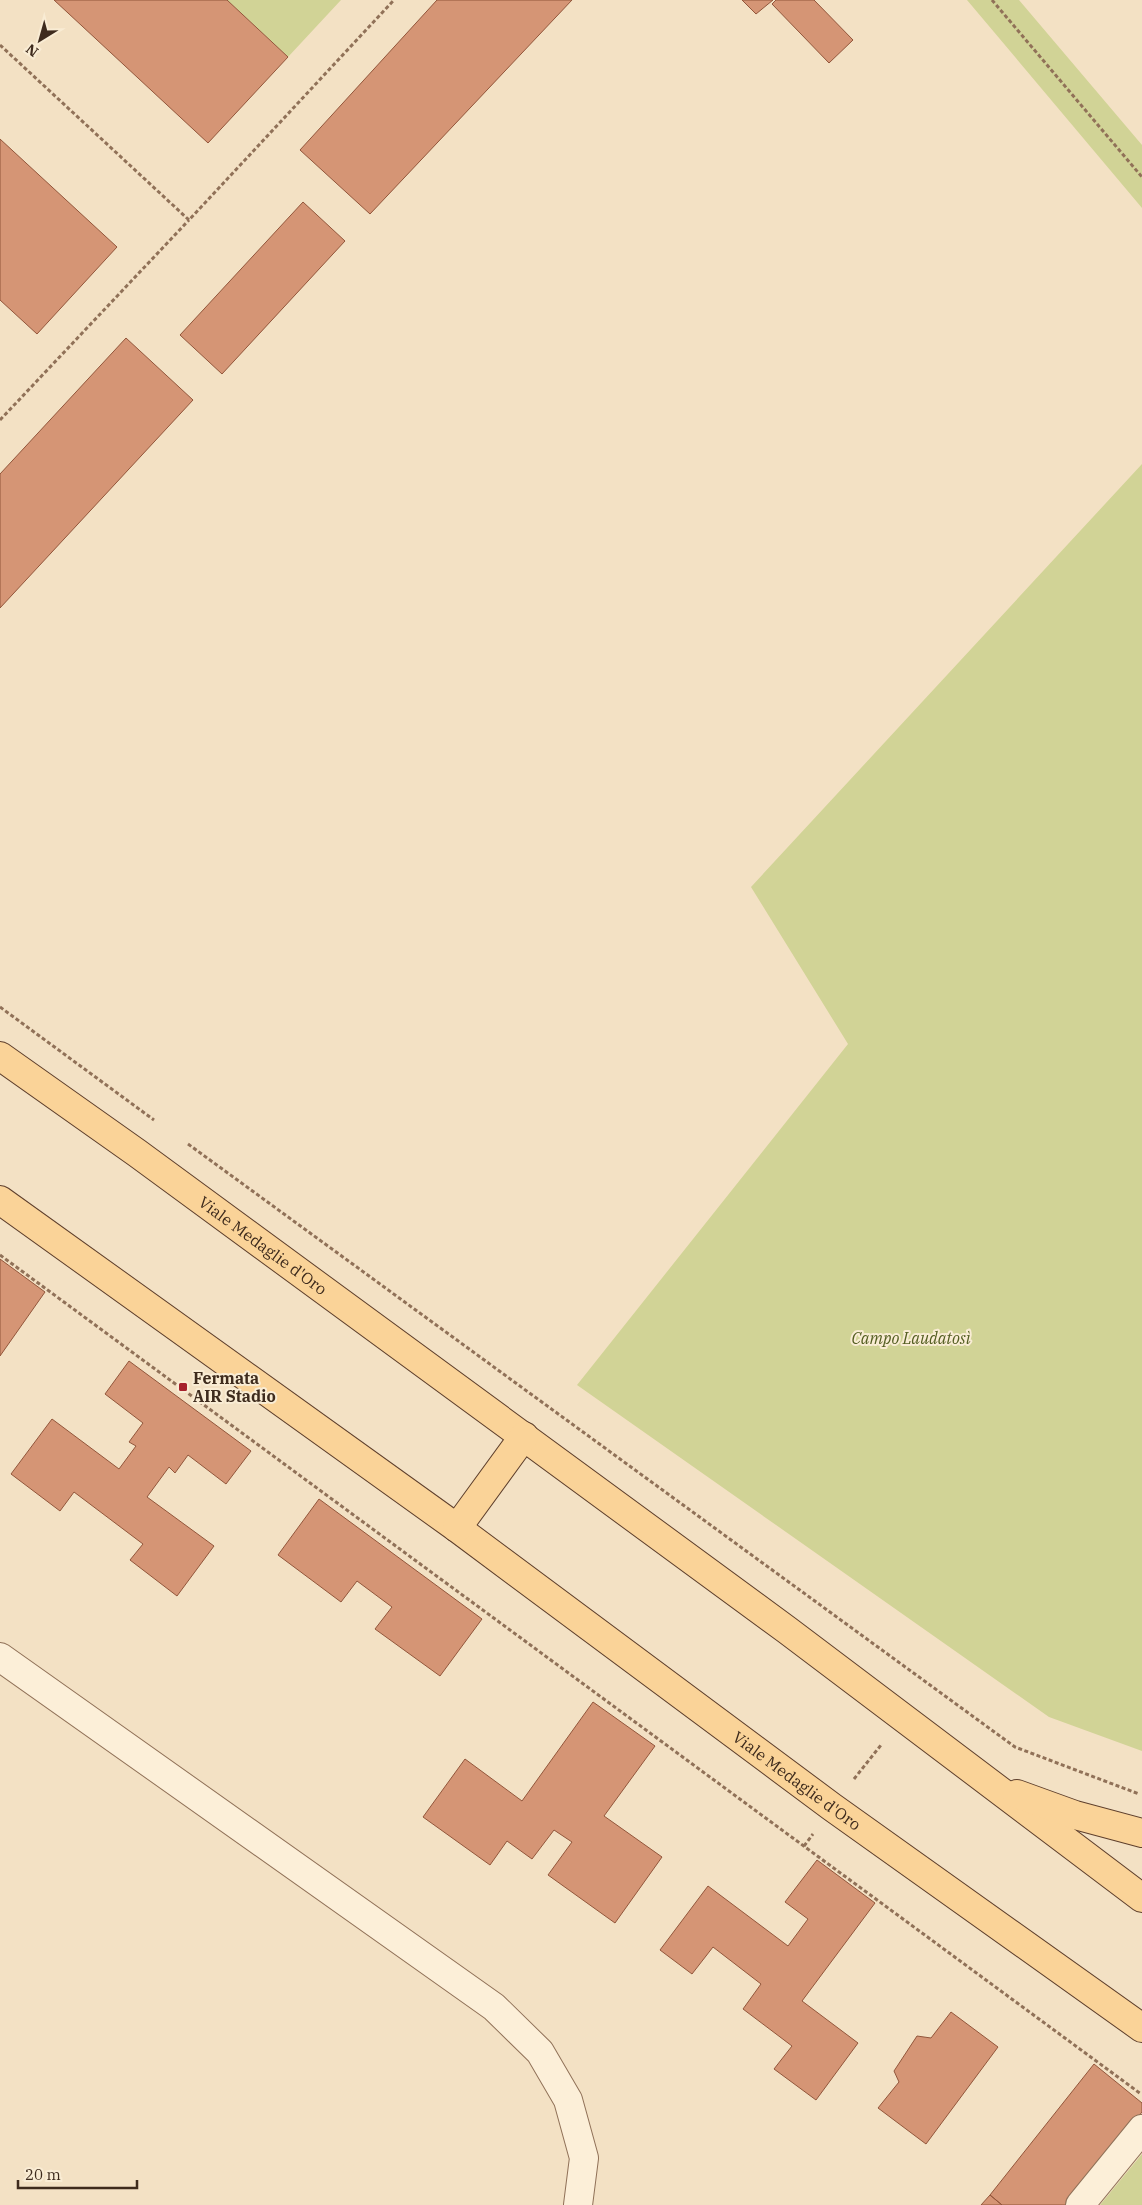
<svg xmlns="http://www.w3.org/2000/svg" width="1142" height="2205" font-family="'IBM Plex Serif',serif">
  <rect width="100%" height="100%" fill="#f3e1c4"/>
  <path fill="#d1d396" d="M227,0H341L288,57Z
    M967,0H1019L1142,145V208Z
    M1142,464V1751L1049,1717L577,1385L848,1044L751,887Z
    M1142,2154V2205H1100Z"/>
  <path fill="#d59575" stroke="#92563b" d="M54,0H227L288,57L208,143Z
    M437,0H572L370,214L300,150Z
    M742,0H773L756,14Z
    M776,0H814L853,40L829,63L772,4Z
    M0,139L117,247L37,334L0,300Z
    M303,202L345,241L222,374L180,335Z
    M126,338L193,400L0,608V474Z
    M0,1259L45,1292L0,1356Z
    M129,1361L251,1451L226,1484L188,1455L175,1473L169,1467L147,1497L214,1546L177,1596L130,1560L143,1544L74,1492L60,1511L11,1474L52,1419L119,1469L136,1446L129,1442L143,1423L105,1394Z
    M319,1499L482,1619L440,1676L375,1629L392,1607L357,1581L341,1602L278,1555Z
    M593,1702L655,1746L604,1816L662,1857L615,1923L548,1875L572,1842L554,1830L532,1859L507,1841L490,1865L423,1817L465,1759L522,1801Z
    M817,1860L875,1903L802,2001L858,2043L816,2100L774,2069L792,2046L743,2009L761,1984L713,1947L692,1974L660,1950L708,1886L788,1946L808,1919L785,1902Z
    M951,2012L998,2047L926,2144L878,2108L899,2082L894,2071L917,2036L931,2038Z
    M1094,2064L1142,2103V2112L1067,2205H1002L990,2195Z
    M990,2195L1002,2205H981Z"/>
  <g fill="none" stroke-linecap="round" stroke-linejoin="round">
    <defs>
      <path id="minor" d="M0,1657L494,2007L540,2052L568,2100L584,2158L578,2205
        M1080,2205L1142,2129"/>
      <g id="major">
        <path id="s1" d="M0,1056L137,1153L787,1630L1142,1898"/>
        <path id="s2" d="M0,1200L457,1528L832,1807L1142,2028"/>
        <path d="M457,1528L524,1436"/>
        <path d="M1017,1794L1075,1815L1142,1833"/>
      </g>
    </defs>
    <use href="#minor" stroke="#907158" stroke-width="30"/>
    <use href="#major" stroke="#5e3f2c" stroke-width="30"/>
    <path stroke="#907158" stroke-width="3" stroke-dasharray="4 2.5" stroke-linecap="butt" d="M992,0L1142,177
      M0,45L189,220L394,0
      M0,420L189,220
      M0,1007L154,1120
      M188,1144L1015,1747L1139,1794
      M0,1255L1141,2094
      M854,1779L881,1745
      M804,1846L813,1834"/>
    <use href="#minor" stroke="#fcefd8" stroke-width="28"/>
    <use href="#major" stroke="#fad398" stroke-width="28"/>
  </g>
  <rect fill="#a6212c" stroke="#f9ecd4" stroke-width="2" x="178" y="1382" width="10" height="10" rx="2.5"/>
  <g text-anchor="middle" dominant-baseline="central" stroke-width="4" stroke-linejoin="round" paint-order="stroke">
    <g font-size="16" fill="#3e2b1d" stroke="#f9ecd4">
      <text stroke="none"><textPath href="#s1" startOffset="324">Viale Medaglie d'Oro</textPath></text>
      <text stroke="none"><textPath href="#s2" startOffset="986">Viale Medaglie d'Oro</textPath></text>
    </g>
    <g font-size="16" font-style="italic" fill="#535d21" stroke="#f9ecd4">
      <text x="911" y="1338">Campo Laudatosì</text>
    </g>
    <g font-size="16" font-weight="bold" fill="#3e2b1d" stroke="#f9ecd4" text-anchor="start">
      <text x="193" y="1378">Fermata<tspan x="193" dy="18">AIR Stadio</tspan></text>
    </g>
  </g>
  <g transform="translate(40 40) rotate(217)" stroke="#f9ecd4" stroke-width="4" paint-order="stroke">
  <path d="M0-4L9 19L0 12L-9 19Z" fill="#3e2b1d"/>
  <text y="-8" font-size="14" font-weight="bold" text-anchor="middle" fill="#3e2b1d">N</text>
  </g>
  <path d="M18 2180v8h119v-8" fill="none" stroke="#3e2b1d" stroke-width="2.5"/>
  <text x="25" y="2180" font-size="15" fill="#3e2b1d" stroke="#f9ecd4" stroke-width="4" paint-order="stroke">20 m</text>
</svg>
